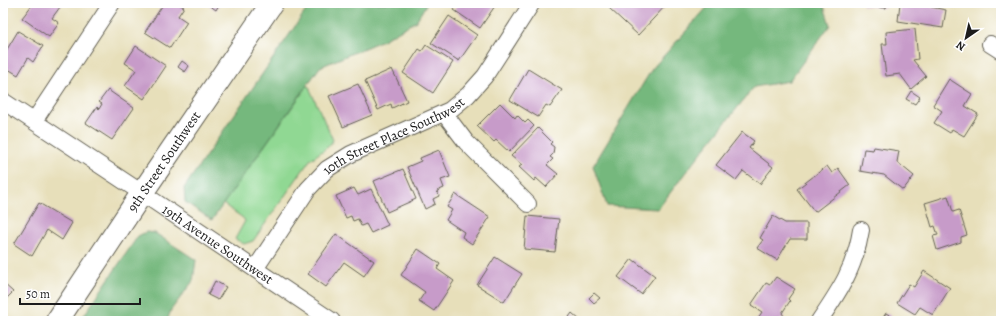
<svg xmlns="http://www.w3.org/2000/svg" width="1004" height="324" font-family="Alegreya,serif">
  <rect width="100%" height="100%" fill="#fff"/>
  <filter id="ink" filterUnits="userSpaceOnUse"><feTurbulence type="fractalNoise" baseFrequency=".025" numOctaves="2"/><feDisplacementMap in="SourceGraphic" scale="8" xChannelSelector="R" yChannelSelector="G"/><feConvolveMatrix kernelMatrix="1 2 1 2 8 2 1 2 1" color-interpolation-filters="sRGB"/></filter>
  <filter id="wash" filterUnits="userSpaceOnUse"><feTurbulence type="fractalNoise" baseFrequency=".012" numOctaves="4" result="noise"/><feDisplacementMap in="SourceGraphic" scale="16" xChannelSelector="R" yChannelSelector="G"/><feGaussianBlur stdDeviation="0.9" result="paint"/><feColorMatrix in="noise" values="0 0 0 0 0 0 0 0 0 0 0 0 0 0 0 0 0 1.4 0 .05"/><feComposite in="paint" operator="in"/></filter>
  <g filter="url(#wash)">
    <rect width="100%" height="100%" fill="#e7dfba"/>
    <path fill="#90d893" stroke="#567a58" d="M308,85L333,140L329,146L310,160L253,241L244,244L235,239L245,221L243,218L223,204Z"/>
    <path fill="#74b87d" stroke="#486a4c" d="M311,3H427L416,21L383,40L320,67L212,220L185,202L184,188Z
      M711,3H823L830,25L789,81L754,87L685,173L658,209L607,206L593,166L652,69Z
      M146,232L155,233L196,260L193,281L171,310L167,321H80L138,236Z"/>
    <g id="blocks">
      <path fill="#c79bc9" d="M30,3H63L52,18L59,23L49,37L22,18L32,5Z
        M164,3H177L184,7L178,16L187,22L170,48L145,32Z
        M206,3H220L216,10Z
        M458,3H497L480,28L454,10Z
        M614,3H630L631,4L632,3H668L638,35L609,8Z
        M863,3H887L886,8L863,6Z
        M900,3H931V7L946,10L943,28L898,21Z
        M449,16L477,35L459,61L431,43Z
        M915,29L918,59L913,60L926,76L911,89L900,74L886,76L882,44H887L886,32Z
        M18,31L43,46L33,62L28,58L18,75L3,66V49L6,51Z
        M426,45L453,62L433,93L403,73L419,49L422,51Z
        M136,46L166,66L144,99L125,86L136,70L125,63Z
        M182,61L189,66L185,72L178,67Z
        M392,69L407,101L392,108L391,104L378,110L365,81Z
        M528,69L562,90L550,107L546,105L538,117L510,100Z
        M949,79L972,94L965,106L978,114L964,136L952,129L950,133L934,123L942,111L933,105Z
        M358,84L372,115L343,127L329,96Z
        M108,90L134,108L112,140L86,123L97,107L99,109L102,104L99,102Z
        M911,91L920,97L915,104L906,99Z
        M500,103L515,118L517,115L525,123L528,120L534,126L509,152L496,140L494,142L477,126Z
        M538,128L552,142L550,144L554,147L553,154L550,157L553,159L547,165L558,174L546,187L536,178L534,181L519,167L522,165L511,156Z
        M742,132L754,141L749,148L773,167L760,184L743,171L736,180L716,165Z
        M874,147L899,151L897,162L914,176L903,190L884,175L860,171L864,149L873,150Z
        M439,150L450,177L441,180L444,188L437,191L439,196L433,199L435,204L425,209L407,167L421,161L420,158Z
        M827,166L832,173L838,168L850,185L815,212L797,189Z
        M403,169L416,199L387,212L374,181Z
        M354,188L358,195L371,189L388,225L371,233L366,224L361,226L358,219L353,221L351,216L346,218L336,196Z
        M455,194L490,217L472,244L462,237L464,232L446,220L452,210L447,207Z
        M948,196L953,212L959,210L967,235L961,237V242L937,250L933,236L938,235L935,226L932,227L925,203Z
        M39,203L72,223L62,240L47,230L32,256L14,244Z
        M527,216L559,219L555,252L524,249Z
        M773,216L785,223H807V239H790L777,260L757,248L763,240L760,238Z
        M336,234L374,261L364,276L344,262L326,287L308,274Z
        M418,249L440,264L437,269L454,281L434,311L419,301L425,292L401,275Z
        M495,257L522,274L504,302L477,285Z
        M632,259L655,276L641,294L618,277Z
        M924,271L950,288L933,315L920,307L915,314L897,303L909,284L914,287Z
        M776,277L795,289L788,299L790,301L782,313L784,316L780,321H756L762,312L751,305L766,283L770,285Z
        M215,281L226,287L218,300L208,295Z
        M3,283L13,292L3,302Z
        M594,293L600,298L594,303L589,298Z
        M572,313L581,321H566Z
        M886,313L899,321H881Z"/>
    </g>
  </g>
  <g filter="url(#ink)">
    <use href="#blocks" fill-opacity="0" stroke="#636053" stroke-width="1"/>
    <g fill="none" stroke-linecap="round" stroke-linejoin="round">
      <defs>
        <g id="street">
          <path d="M990,44L1001,51"/>
          <path id="s1" d="M3,101L142,193L332,321"/>
          <path d="M444,113L466,142L528,204"/>
          <path d="M34,121L112,3"/>
          <path id="s2" d="M255,269L308,189L327,169L351,154L450,110L468,95L485,76L532,3"/>
          <path d="M819,321C840,290 855,268 861,230"/>
        </g>
        <g id="secondary">
          <path id="s3" d="M57,321L142,193L272,3"/>
        </g>
      </defs>
      <use href="#street" stroke="#636053" stroke-width="18"/>
      <use href="#secondary" stroke="#636053" stroke-width="24"/>
      <use href="#street" stroke="#fff" stroke-width="16"/>
      <use href="#secondary" stroke="#fff" stroke-width="22"/>
    </g>
  </g>
  <g text-anchor="middle" dominant-baseline="central" stroke-width="3" stroke-linejoin="round" paint-order="stroke">
    <g font-size="14" fill="#1c1c1c" stroke="#fff">
      <text stroke="none"><textPath href="#s2" startOffset="198">10th Street Place Southwest</textPath></text>
      <text stroke="none"><textPath href="#s3" startOffset="192">9th Street Southwest</textPath></text>
      <text stroke="none"><textPath href="#s1" startOffset="258">19th Avenue Southwest</textPath></text>
    </g>
  </g>
  <rect width="1004" height="324" fill="none" stroke="#fff" stroke-width="16"/>
  <g transform="translate(966 38) rotate(214)" stroke="#ffffff" stroke-width="3" paint-order="stroke">
  <path d="M0-3L7 15L0 10L-7 15Z" fill="#1c1c1c"/>
  <text y="-6" font-size="11" font-weight="bold" text-anchor="middle" fill="#1c1c1c">N</text>
  </g>
  <path d="M20 298v6h120v-6" fill="none" stroke="#1c1c1c" stroke-width="2"/>
  <text x="26" y="298" font-size="12" fill="#1c1c1c" stroke="#ffffff" stroke-width="3" paint-order="stroke">50 m</text>
</svg>
